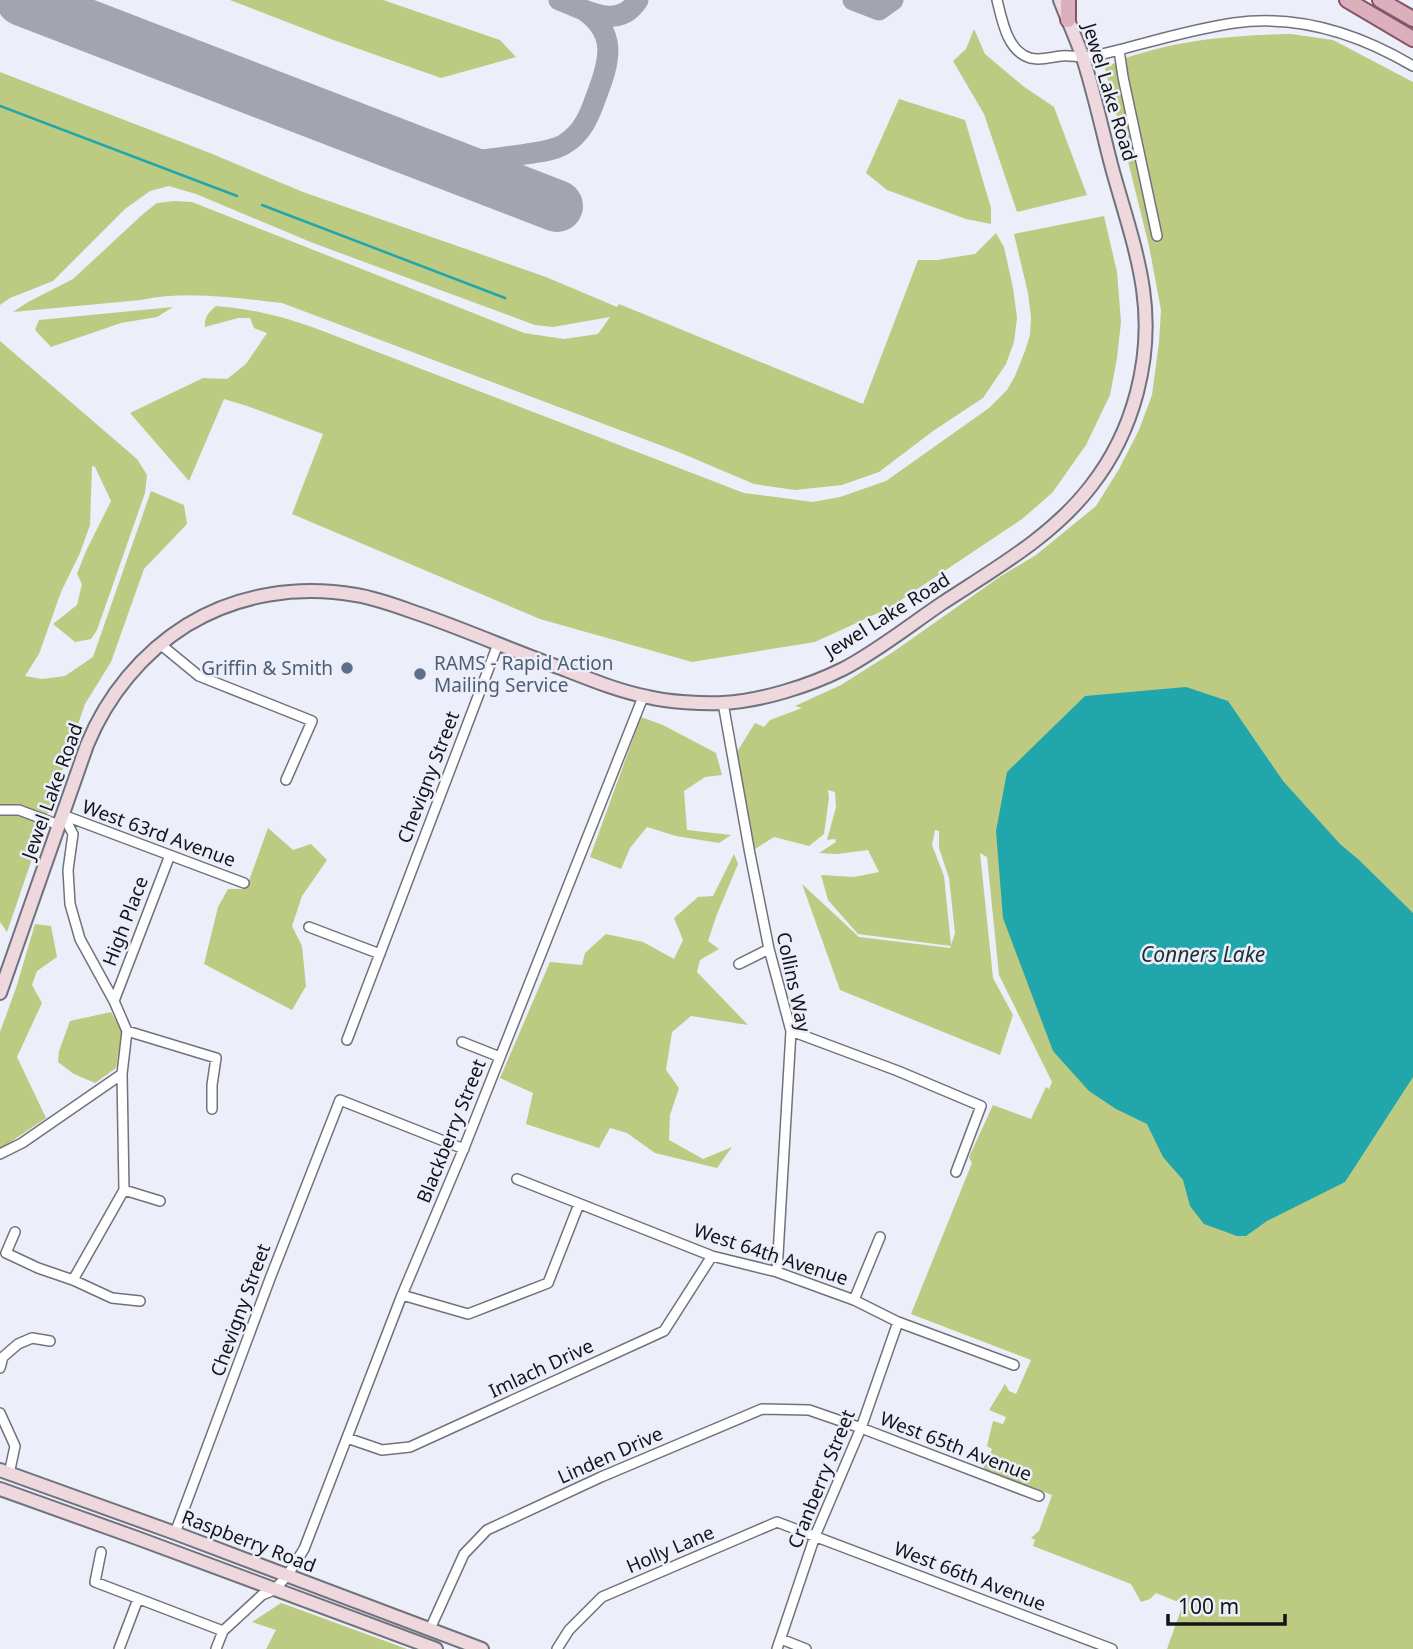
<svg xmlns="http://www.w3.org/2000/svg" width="1413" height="1649" font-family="'Noto Sans',sans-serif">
  <rect width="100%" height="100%" fill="#eceef9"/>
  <path fill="#bdca81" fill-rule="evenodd" d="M230,0H383L500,40L516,57L441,78L328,38Z
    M974,29L985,54L1023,86L1054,107L1087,195L1017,212L984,114L953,61L966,49Z
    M1291,34L1333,40L1413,82V1649H1167L1183,1604L1156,1593L1150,1599L1141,1602L1131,1584L1033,1546L1035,1540L1031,1538L1039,1531L1052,1495L983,1469L992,1449L987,1446L993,1421L1003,1424L1006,1417L989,1410L1005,1384L1009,1391L1016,1394L1031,1360L911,1314L972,1163L969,1157L993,1105L1031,1119L1046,1087L1049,1089L1052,1082L999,975L987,857L980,853L993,978L1013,1015L1000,1055L840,990L802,884L859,937L950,948L951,946L858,934L828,900L821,875L854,877L879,872L868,850L837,854L819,853L836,842L835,839L827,840L836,807L835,792L828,790L829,798L824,834L809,846L774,837L755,849L735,755L755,723L764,727L770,720L802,708L795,706L841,685L893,652L1001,576L1036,555L1096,506L1119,469L1139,430L1152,395L1159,342L1161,310L1149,246L1105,68C1114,63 1124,58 1135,55C1185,39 1239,35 1291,34ZM935,830L939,831V848L949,878L955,933L951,945L944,876L932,845Z
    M0,72L210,153L303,192L546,277L617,307L619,304L863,404L918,260H937L975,254L996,233L1004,247L1013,288L1017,318L1014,342L1006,364L983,398L933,431L879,472L842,485L795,490L754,484L681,453L282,303C236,298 187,290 141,300L13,312L28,302L73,279L143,214L157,203L174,201L192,202L524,333L564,339L598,334L610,317L553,327L535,325L313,243L196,194L169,186L150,191L125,209L53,281L10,298L0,305Z
    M899,99L965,120L991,208V224L966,219L887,190L866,173Z
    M1104,216L1117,272L1121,322L1117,358L1110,395L1086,445L1052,493L1022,519L901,600L902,602L815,642L692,662L540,619L292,514L323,434L247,406L224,399L189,481L130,413L203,378L227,379L246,364L267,333L254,328L250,318H238L205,327C204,317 209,312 216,306C253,309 280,316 315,328L744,493L813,502L840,497L886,481L989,408L1007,390L1015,376L1025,351L1030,335L1031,318L1028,293L1014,234Z
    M173,307L157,317L121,323L51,347L35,330L39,320Z
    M0,341L137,459L147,475L145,493L97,630L91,639L75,642L53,624L77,605L82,584L77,574L86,551L111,501L95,467L92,466L90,525L80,553L61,592L39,654L25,676L42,679L65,676L93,657L151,491L184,505L187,524L144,569L111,662L85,704L7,932L0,922Z
    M641,717L663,725L716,753L722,775L705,777L684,791L687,830L731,835L719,843L676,836L647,827L630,848L621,869L590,857Z
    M268,828L293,850L311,844L327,860L302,896L292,926L302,946L306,986L292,1010L204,964L218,907L228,889H246Z
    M734,854L738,864L717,914L708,941L719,949L700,960L697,972L748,1025L691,1016L672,1032L666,1070L679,1088L670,1115L669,1140L703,1159L732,1147L717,1168L655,1153L627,1133L610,1128L599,1148L526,1124L533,1093L500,1078L550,962L582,965L585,953L606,934L643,942L674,959L683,940L674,918L698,897L713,896Z
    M35,924L51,926L57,957L37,971L32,985L42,1003L17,1057L46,1118L0,1149V1032L16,988Z
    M111,1012L122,1031L116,1068L95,1083L74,1074L58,1062L59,1051L70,1021Z
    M281,1603L287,1605L407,1649H266L276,1630L252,1622Z"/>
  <path fill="#21a6ab" d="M1186,687L1228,701L1283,781L1340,844L1359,860L1413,913V1077L1345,1182L1267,1221L1246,1236H1237L1204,1224L1190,1206L1183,1180L1163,1157L1147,1124L1116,1109L1089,1091L1053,1051L1003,918L996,831L1007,772L1085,696Z"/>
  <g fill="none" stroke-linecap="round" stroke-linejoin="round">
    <path stroke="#21a6ab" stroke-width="2.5" d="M0,106L237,196
      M262,205L505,298"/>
    <path stroke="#a3a4ad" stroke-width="21" d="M559,0C586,10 618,31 638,0
      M853,0L879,10L893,0
      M451,164C476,161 501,158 526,154C539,152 552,151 563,145C582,134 589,117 596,97C610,61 619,31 579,7"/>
    <path stroke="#a3a4ad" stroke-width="52" d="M22,0L557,206"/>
    <defs>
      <path id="street" d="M997,0C1002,20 1007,51 1030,58C1041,61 1051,57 1061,56C1069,55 1076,57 1083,57C1099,56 1114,51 1130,47C1164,38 1199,28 1234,23C1298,14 1359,34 1413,66
        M1119,50L1123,77L1157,236
        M160,644L199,676L312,721L286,780
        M723,703L750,854L769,949L791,1031L777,1272
        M0,810H19L59,825
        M63,815L73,834L68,870L70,904L80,939L114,1001L127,1031L122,1074L124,1190L73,1280
        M63,815L244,883
        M309,927L380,954
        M739,964L769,949
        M114,1001L170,855
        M127,1031L216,1058L212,1085V1109
        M791,1031L898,1071L981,1106L956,1172
        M347,1040L498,644
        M462,1042L500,1057
        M0,1154L22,1143L122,1074
        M517,1179L712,1256L777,1272L854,1300L898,1322L1014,1365
        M124,1190L160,1201
        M15,1232L6,1253L38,1268L73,1280L112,1298L140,1301
        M402,1295L468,1314L548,1283L579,1204
        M854,1300L880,1237
        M0,1368L3,1357L18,1344L32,1338L50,1341
        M0,1413L15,1446L9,1474
        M347,1438L382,1450L410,1447L664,1331L712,1256
        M175,1533L271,1276L340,1100L464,1149
        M101,1552L95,1582L223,1631
        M430,1629L464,1554L487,1530L601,1477L762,1409L809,1410L861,1428L1039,1496
        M781,1639L806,1649
        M119,1649L138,1599
        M216,1649L223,1631L262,1595L274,1590L287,1576L304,1549L402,1295L464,1148L643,697
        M557,1649L569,1630L602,1597L777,1522L1112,1649
        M777,1649L815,1536L861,1428L898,1322"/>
      <path id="secondary" d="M0,993L87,745C107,696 142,653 187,625C238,594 298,585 356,595C381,599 404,609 428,617C473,633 516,652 561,668C589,679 618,691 648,697C668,702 703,704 723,703C761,701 809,686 843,669C876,652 910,625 941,604C994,569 1052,537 1091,486C1134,431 1153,358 1143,289C1137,248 1123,208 1112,168C1102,130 1094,91 1082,55C1075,36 1067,18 1060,0
        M0,1470L175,1533L482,1649
        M0,1489L137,1538L436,1649"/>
      <path id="primary" d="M1068,0V20
        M1347,0L1413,39
        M1380,0L1413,19"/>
    </defs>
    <use href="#street" stroke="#70727c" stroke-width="12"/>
    <use href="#secondary" stroke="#70727c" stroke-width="16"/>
    <use href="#primary" stroke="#875666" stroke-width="18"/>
    <use href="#street" stroke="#fff" stroke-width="9"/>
    <use href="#secondary" stroke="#eed7dd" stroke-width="12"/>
    <use href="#primary" stroke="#dcafbc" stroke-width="14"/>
  </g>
  <g fill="#5c6f8a" stroke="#eceef9" stroke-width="2.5">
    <circle cx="347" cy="668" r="7"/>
    <circle cx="420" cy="674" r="7"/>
  </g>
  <g text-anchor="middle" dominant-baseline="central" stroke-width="5" stroke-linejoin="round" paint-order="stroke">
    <g font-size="19" fill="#141519" stroke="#eceef9">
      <text transform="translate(1110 92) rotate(73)">Jewel Lake Road</text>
      <text transform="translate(887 615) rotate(-32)">Jewel Lake Road</text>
      <text transform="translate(428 777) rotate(-69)">Chevigny Street</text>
      <text transform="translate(52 791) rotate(-70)">Jewel Lake Road</text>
      <text transform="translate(159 833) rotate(20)">West 63rd Avenue</text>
      <text transform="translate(125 921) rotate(-69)">High Place</text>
      <text transform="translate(794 982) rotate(78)">Collins Way</text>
      <text transform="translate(451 1131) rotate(-68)">Blackberry Street</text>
      <text transform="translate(771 1254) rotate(18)">West 64th Avenue</text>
      <text transform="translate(240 1310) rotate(-70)">Chevigny Street</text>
      <text transform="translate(541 1368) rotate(-25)">Imlach Drive</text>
      <text transform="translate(956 1446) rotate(21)">West 65th Avenue</text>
      <text transform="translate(610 1455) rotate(-24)">Linden Drive</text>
      <text transform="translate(821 1479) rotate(-68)">Cranberry Street</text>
      <text transform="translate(249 1541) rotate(21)">Raspberry Road</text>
      <text transform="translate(670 1549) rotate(-23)">Holly Lane</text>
      <text transform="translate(970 1576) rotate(21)">West 66th Avenue</text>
    </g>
    <g font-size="19" fill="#4e5e75" stroke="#eceef9" text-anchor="start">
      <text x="434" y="663">RAMS - Rapid Action<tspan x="434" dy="22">Mailing Service</tspan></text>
      <text x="333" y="668" text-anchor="end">Griffin &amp; Smith</text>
    </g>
    <g font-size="21" font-style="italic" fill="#1b3132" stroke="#eceef9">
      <text x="1203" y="954">Conners Lake</text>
    </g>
  </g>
  <path d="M1168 1614v10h117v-10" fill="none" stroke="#141519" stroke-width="3.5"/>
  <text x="1178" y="1614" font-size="21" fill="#141519" stroke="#eceef9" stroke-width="5" paint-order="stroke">100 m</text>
</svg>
